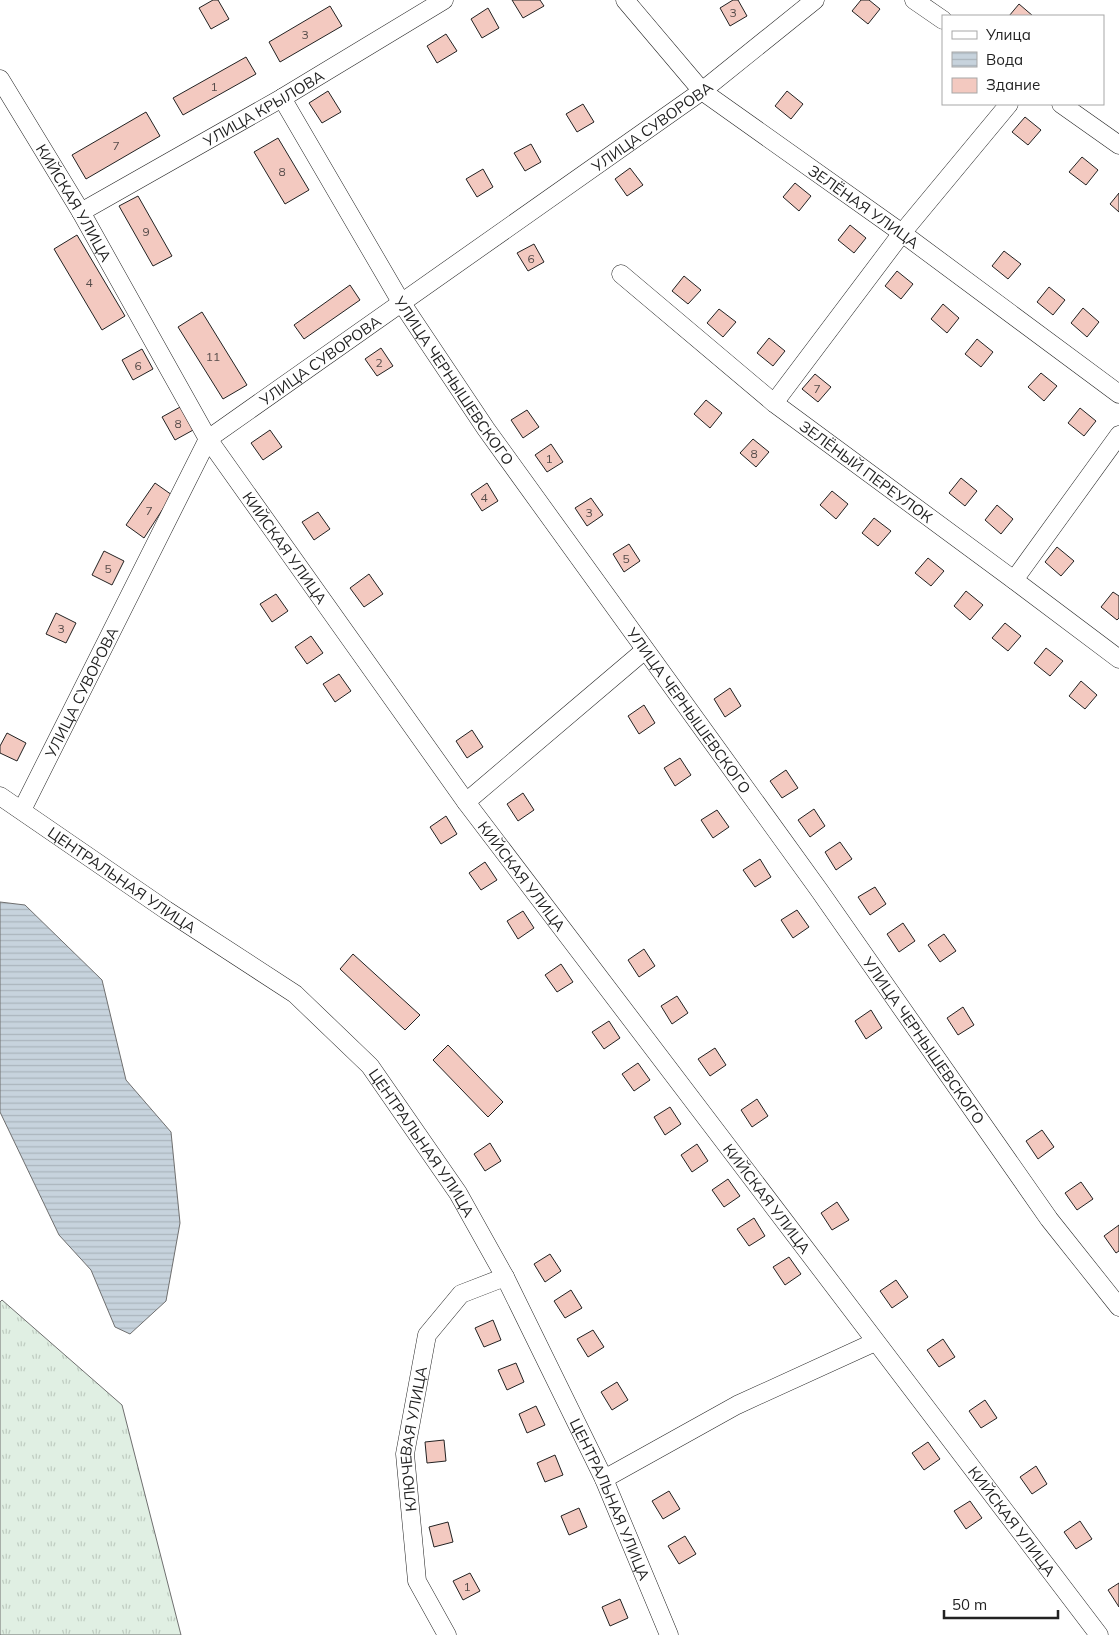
<svg xmlns="http://www.w3.org/2000/svg" width="1119" height="1635" font-family="Mulish,sans-serif">
  <defs>
    <pattern id="grass-tufts" width="24" height="20" patternUnits="userSpaceOnUse" patternTransform="scale(1.25)"><rect width="24" height="20" fill="#e0efe3"/><path d="M3 7l-1-3M5 7V3M7 7l1-3M15 17l-1-3M17 17v-4M19 17l1-3" fill="none" stroke="#c0cdc2"/></pattern>
    <pattern id="water-rules" width="6" height="5" patternUnits="userSpaceOnUse" patternTransform="scale(1.25)"><rect width="6" height="5" fill="#c7d3dd"/><path d="M0 2.5h6" fill="none" stroke="#abb5bd"/></pattern>
  </defs>
  <rect width="100%" height="100%" fill="#fff"/>
  <path fill="url(#grass-tufts)" stroke="#6f6f6f" d="M2,1300L122,1405L181,1635H0V1302Z"/>
  <path fill="url(#water-rules)" stroke="#6f6f6f" d="M0,902L25,905L102,980L126,1080L171,1132L180,1223L166,1301L130,1334L115,1327L91,1270L59,1235L0,1112Z"/>
  <path fill="#f3c9c0" stroke="#222" d="M213,0H218L229,19L211,29L199,8Z
    M512,0H540L544,6L523,18Z
    M733,0H738L747,16L730,26L720,8Z
    M861,0H869L880,9L868,24L852,11Z
    M1019,4L1033,16H1009Z
    M330,6L342,26L280,62L269,42Z
    M488,8L499,28L482,38L471,19Z
    M446,34L457,51L437,63L427,46Z
    M246,57L256,74L183,115L173,98Z
    M328,91L341,112L322,123L309,103Z
    M787,91L803,104L791,119L775,106Z
    M583,104L594,122L577,132L566,114Z
    M146,112L160,136L86,179L72,155Z
    M1025,117L1041,130L1028,145L1012,132Z
    M278,138L309,190L285,204L254,152Z
    M531,144L541,162L525,171L514,153Z
    M1082,157L1098,170L1086,185L1069,172Z
    M630,168L643,185L627,196L615,179Z
    M483,169L493,187L477,197L466,179Z
    M795,183L811,196L799,211L783,197Z
    M1119,193V212L1110,204Z
    M138,196L172,256L153,266L119,206Z
    M850,225L866,238L854,253L838,240Z
    M77,235L125,316L102,330L54,249Z
    M534,244L544,262L528,271L517,253Z
    M1004,251L1021,264L1008,279L992,266Z
    M897,271L913,284L901,299L885,286Z
    M684,276L701,290L688,304L672,291Z
    M350,285L360,300L304,339L294,325Z
    M1049,287L1065,300L1053,315L1037,302Z
    M943,304L959,318L947,333L931,319Z
    M1083,308L1099,322L1087,337L1071,323Z
    M719,309L736,322L723,337L707,323Z
    M202,312L247,385L223,399L178,327Z
    M769,338L785,351L773,366L757,353Z
    M977,339L993,352L981,367L965,354Z
    M381,348L393,366L377,376L365,359Z
    M142,349L153,369L133,380L122,360Z
    M1041,373L1057,386L1044,401L1028,387Z
    M815,374L831,387L818,402L802,389Z
    M706,400L722,413L710,428L694,414Z
    M182,406L195,429L175,440L162,417Z
    M1080,408L1096,421L1084,436L1068,423Z
    M527,410L539,427L523,438L511,420Z
    M270,430L282,447L263,460L251,443Z
    M753,439L769,452L756,467L740,453Z
    M551,444L563,462L547,472L535,455Z
    M961,478L977,491L965,506L949,493Z
    M155,483L172,495L144,538L126,525Z
    M487,483L498,501L482,511L471,494Z
    M832,491L848,504L836,519L820,505Z
    M591,498L603,515L587,526L575,508Z
    M997,505L1013,519L1001,534L985,520Z
    M318,512L330,529L314,540L302,522Z
    M874,518L891,531L878,546L862,533Z
    M629,544L640,561L624,572L613,554Z
    M1057,547L1074,561L1061,576L1045,562Z
    M104,551L124,561L112,585L92,575Z
    M928,558L944,571L931,586L915,573Z
    M369,574L383,594L364,607L350,588Z
    M966,591L983,605L970,620L954,606Z
    M1113,592L1119,596V618L1117,620L1101,607Z
    M276,594L288,611L272,622L260,604Z
    M56,613L76,623L66,643L46,634Z
    M1005,623L1021,636L1008,651L992,638Z
    M311,636L323,653L307,664L295,647Z
    M1046,648L1063,661L1050,676L1034,663Z
    M339,674L351,691L335,702L323,684Z
    M1081,681L1097,695L1085,709L1069,696Z
    M730,688L741,706L725,717L714,699Z
    M644,705L655,723L639,734L628,716Z
    M472,730L483,747L467,758L456,741Z
    M7,733L26,743L17,761L0,753V746Z
    M680,758L691,775L675,786L664,768Z
    M786,770L798,788L782,798L770,781Z
    M523,793L534,810L518,821L507,804Z
    M814,809L825,826L810,837L798,820Z
    M717,810L729,827L713,838L701,820Z
    M446,816L457,834L441,844L430,827Z
    M840,842L852,859L836,870L825,852Z
    M760,859L771,877L755,887L743,870Z
    M485,862L497,880L481,890L469,873Z
    M875,887L886,904L870,915L858,897Z
    M797,910L809,927L793,938L781,920Z
    M523,911L534,928L518,939L507,921Z
    M903,923L915,941L899,952L887,934Z
    M944,934L956,951L940,962L928,945Z
    M644,949L655,966L639,977L628,960Z
    M353,954L420,1015L405,1030L340,969Z
    M561,964L573,982L557,992L545,975Z
    M677,996L688,1013L672,1024L661,1006Z
    M963,1007L974,1025L958,1035L947,1018Z
    M871,1010L882,1028L866,1039L855,1021Z
    M609,1021L620,1038L604,1049L592,1032Z
    M448,1045L503,1102L488,1117L433,1060Z
    M715,1048L726,1065L710,1076L698,1059Z
    M638,1063L650,1080L634,1091L622,1074Z
    M757,1099L768,1116L752,1127L741,1110Z
    M670,1107L681,1124L665,1135L654,1117Z
    M1042,1130L1054,1147L1038,1159L1026,1141Z
    M490,1143L501,1161L485,1171L474,1154Z
    M697,1144L708,1161L692,1172L681,1155Z
    M728,1179L740,1196L724,1207L712,1190Z
    M1081,1182L1093,1199L1077,1210L1065,1193Z
    M837,1202L849,1220L832,1230L821,1213Z
    M754,1218L765,1236L749,1246L737,1229Z
    M1119,1225V1251L1116,1253L1104,1236Z
    M550,1254L561,1271L545,1282L534,1264Z
    M789,1257L801,1274L785,1285L773,1267Z
    M896,1280L908,1297L892,1308L880,1291Z
    M571,1290L582,1308L565,1318L554,1301Z
    M493,1320L501,1340L484,1347L475,1328Z
    M593,1330L604,1347L588,1357L577,1339Z
    M943,1339L955,1357L939,1367L927,1350Z
    M516,1363L524,1382L507,1390L498,1370Z
    M617,1382L628,1400L612,1410L601,1392Z
    M985,1400L997,1418L981,1428L969,1411Z
    M536,1406L545,1425L527,1433L519,1414Z
    M444,1440L446,1461L427,1463L425,1442Z
    M928,1442L940,1459L924,1470L912,1453Z
    M555,1455L563,1475L545,1482L537,1463Z
    M1036,1466L1047,1484L1032,1494L1020,1477Z
    M669,1491L680,1509L663,1519L652,1501Z
    M970,1501L982,1518L966,1529L954,1511Z
    M579,1508L587,1527L569,1535L561,1516Z
    M1080,1521L1092,1539L1076,1549L1064,1532Z
    M448,1522L453,1542L434,1547L429,1527Z
    M685,1536L696,1554L679,1564L668,1546Z
    M470,1573L480,1591L463,1600L453,1581Z
    M1119,1583V1607L1108,1590Z
    M620,1599L628,1618L610,1626L602,1607Z"/>
  <g fill="none" stroke-linecap="round" stroke-linejoin="round">
    <defs>
      <g id="minor">
        <path id="s1" d="M625,0L702,91L902,233L1119,394"/>
        <path d="M914,0L943,20"/>
        <path id="s2" d="M0,79L81,212L208,439L466,802L1099,1635"/>
        <path id="s3" d="M282,98L401,302L486,429L819,890L1049,1219L1119,1307"/>
        <path d="M1061,104L1119,145"/>
        <path id="s4" d="M81,212L282,98L444,0"/>
        <path id="s5" d="M621,274L774,403L1014,580L1119,659"/>
        <path d="M774,403L902,233L1009,104"/>
        <path d="M1014,580L1119,435"/>
        <path id="s6" d="M0,796L166,910L295,994L370,1066L458,1193L505,1277L604,1479L669,1635"/>
        <path d="M466,802L645,650"/>
        <path id="s7" d="M22,810L208,439L702,91L815,0"/>
        <path d="M604,1479L737,1405L875,1342"/>
        <path id="s8" d="M447,1635L417,1581L405,1454L427,1335L461,1294L505,1277"/>
      </g>
    </defs>
    <use href="#minor" stroke="#222" stroke-width="19"/>
    <use href="#minor" stroke="#fff" stroke-width="18"/>
  </g>
  <g text-anchor="middle" dominant-baseline="central" stroke-width="4" stroke-linejoin="round" paint-order="stroke">
    <g font-size="12" fill="#564c4a">
      <text x="733" y="12">3</text>
      <text x="305" y="34">3</text>
      <text x="214" y="86">1</text>
      <text x="116" y="145">7</text>
      <text x="282" y="171">8</text>
      <text x="146" y="231">9</text>
      <text x="531" y="258">6</text>
      <text x="89" y="282">4</text>
      <text x="213" y="356">11</text>
      <text x="379" y="362">2</text>
      <text x="138" y="365">6</text>
      <text x="817" y="388">7</text>
      <text x="178" y="423">8</text>
      <text x="754" y="453">8</text>
      <text x="549" y="458">1</text>
      <text x="484" y="497">4</text>
      <text x="149" y="510">7</text>
      <text x="589" y="512">3</text>
      <text x="626" y="558">5</text>
      <text x="108" y="568">5</text>
      <text x="61" y="628">3</text>
      <text x="467" y="1586">1</text>
    </g>
    <g font-size="15" fill="#222" stroke="#fff">
      <text stroke="none"><textPath href="#s4" startOffset="210">УЛИЦА КРЫЛОВА</textPath></text>
      <text stroke="none"><textPath href="#s7" startOffset="958">УЛИЦА СУВОРОВА</textPath></text>
      <text stroke="none"><textPath href="#s2" startOffset="144">КИЙСКАЯ УЛИЦА</textPath></text>
      <text stroke="none"><textPath href="#s1" startOffset="318">ЗЕЛЁНАЯ УЛИЦА</textPath></text>
      <text stroke="none"><textPath href="#s7" startOffset="552">УЛИЦА СУВОРОВА</textPath></text>
      <text stroke="none"><textPath href="#s3" startOffset="331">УЛИЦА ЧЕРНЫШЕВСКОГО</textPath></text>
      <text stroke="none"><textPath href="#s5" startOffset="315">ЗЕЛЁНЫЙ ПЕРЕУЛОК</textPath></text>
      <text stroke="none"><textPath href="#s2" startOffset="549">КИЙСКАЯ УЛИЦА</textPath></text>
      <text stroke="none"><textPath href="#s7" startOffset="132">УЛИЦА СУВОРОВА</textPath></text>
      <text stroke="none"><textPath href="#s3" startOffset="736">УЛИЦА ЧЕРНЫШЕВСКОГО</textPath></text>
      <text stroke="none"><textPath href="#s2" startOffset="954">КИЙСКАЯ УЛИЦА</textPath></text>
      <text stroke="none"><textPath href="#s6" startOffset="148">ЦЕНТРАЛЬНАЯ УЛИЦА</textPath></text>
      <text stroke="none"><textPath href="#s3" startOffset="1141">УЛИЦА ЧЕРНЫШЕВСКОГО</textPath></text>
      <text stroke="none"><textPath href="#s6" startOffset="552">ЦЕНТРАЛЬНАЯ УЛИЦА</textPath></text>
      <text stroke="none"><textPath href="#s2" startOffset="1359">КИЙСКАЯ УЛИЦА</textPath></text>
      <text stroke="none"><textPath href="#s8" startOffset="205">КЛЮЧЕВАЯ УЛИЦА</textPath></text>
      <text stroke="none"><textPath href="#s6" startOffset="956">ЦЕНТРАЛЬНАЯ УЛИЦА</textPath></text>
      <text stroke="none"><textPath href="#s2" startOffset="1764">КИЙСКАЯ УЛИЦА</textPath></text>
    </g>
  </g>
  <rect x="942" y="15" width="162" height="90" fill="#ffffff" stroke="#a7a7a7"/>
  <rect x="952" y="31" width="25" height="8" fill="#ffffff" stroke="#a7a7a7"/>
  <text x="986" y="40" font-size="15" fill="#222222">Улица</text>
  <rect x="952" y="52" width="25" height="15" fill="url(#water-rules)" stroke="#a7a7a7"/>
  <text x="986" y="65" font-size="15" fill="#222222">Вода</text>
  <rect x="952" y="78" width="25" height="15" fill="#f3c9c0" stroke="#a7a7a7"/>
  <text x="986" y="90" font-size="15" fill="#222222">Здание</text>
  <path d="M944 1610v8h114v-8" fill="none" stroke="#222222" stroke-width="2.5"/>
  <text x="952" y="1610" font-size="15" fill="#222222" stroke="#ffffff" stroke-width="4" paint-order="stroke">50 m</text>
</svg>
